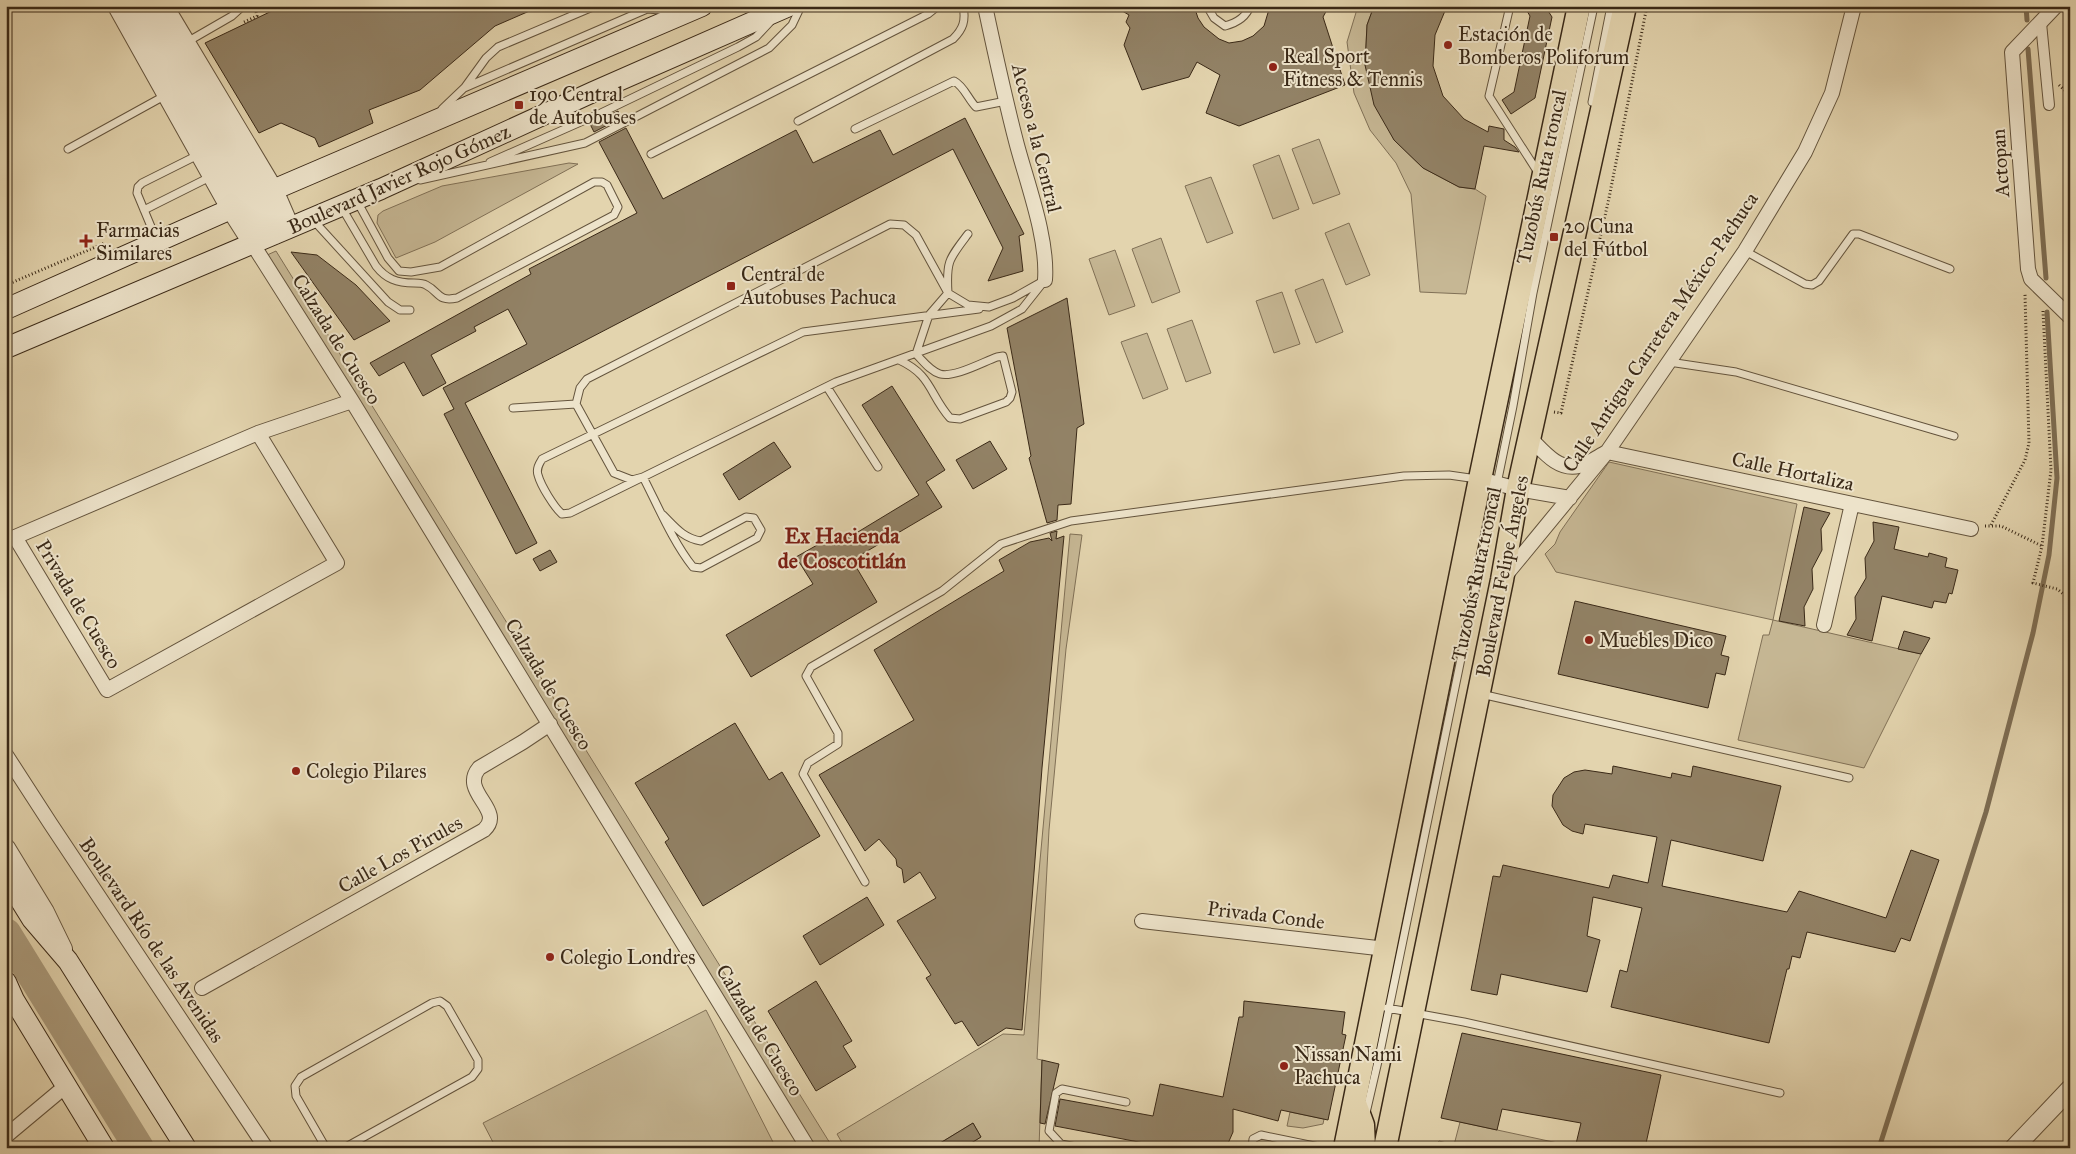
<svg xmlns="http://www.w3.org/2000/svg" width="2076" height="1154" font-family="'IM FELL Great Primer',serif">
  <rect width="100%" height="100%" fill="#e3d4ae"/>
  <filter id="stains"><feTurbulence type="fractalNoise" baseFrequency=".004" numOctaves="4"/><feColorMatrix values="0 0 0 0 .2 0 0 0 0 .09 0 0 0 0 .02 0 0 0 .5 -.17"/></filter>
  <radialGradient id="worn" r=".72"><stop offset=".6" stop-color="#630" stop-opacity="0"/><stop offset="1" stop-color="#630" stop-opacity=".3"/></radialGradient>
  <path fill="#c6b794" stroke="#807056" d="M1358,6H1374L1367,25L1365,65L1394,140L1423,168L1459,187L1475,189L1486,196L1466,294L1420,292L1411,194L1396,163L1370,130L1354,93L1347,42Z
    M1319,139L1340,194L1313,204L1292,149Z
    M1279,155L1299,209L1273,219L1253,165Z
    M569,163L578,164L435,242L396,258L377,223L378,215L383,211L442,186Z
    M1211,177L1233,233L1207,243L1185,186Z
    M1349,223L1370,275L1346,285L1325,233Z
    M1161,238L1180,292L1152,303L1132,249Z
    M1115,250L1135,306L1109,315L1089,259Z
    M276,251L833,1148H810L265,256Z
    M1323,279L1343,332L1316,343L1295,290Z
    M1282,292L1300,344L1274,353L1256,301Z
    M1192,320L1211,373L1186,382L1167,329Z
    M1147,333L1168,389L1143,399L1121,342Z
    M1609,462L1797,504L1773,620L1921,654L1864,768L1738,740L1763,635H1769L1773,620L1556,572L1545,554L1555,544L1560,532Z
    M1070,534L1082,535L1066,649L1049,830L1037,1059L1042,1060L1039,1148H963L981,1137L973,1123L932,1148H845L837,1134L1003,1034L1024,1035Z
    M706,1010L776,1148H496L483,1123Z
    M1290,1112L1324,1119L1323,1124L1303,1128L1287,1126Z
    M1460,1122L1581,1148H1432L1439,1141L1454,1145Z"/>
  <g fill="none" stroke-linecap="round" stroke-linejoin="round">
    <path stroke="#7d6d53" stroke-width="5" d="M2026,6L2027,20
      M2028,49L2046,278
      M1879,1148L1986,812L2033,633L2049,555L2057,478L2047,312"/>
    <path stroke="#aa9a7b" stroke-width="30" d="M6,933L139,1148"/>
  </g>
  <path fill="#928266" stroke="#3a2917" d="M275,6H541L495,26L420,90L369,110L373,123L319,147L315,138L281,123L259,133L205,43L276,9Z
    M1114,6H1194L1198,18L1204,27L1219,39L1229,43L1242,41L1253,36L1264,26L1270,6H1329L1323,17L1345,85L1239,126L1206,113L1220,75L1197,62L1189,77L1142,90L1124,45L1130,28L1126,22L1129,15Z
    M1374,6H1447L1435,35L1433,66L1443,96L1464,119L1488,132L1489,126L1504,129V140L1515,147L1519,152L1484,146L1475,189L1459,187L1423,168L1394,140L1374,105L1365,65L1367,25Z
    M1524,6H1545L1552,17L1535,98L1511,114L1502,100L1514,92L1530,16Z
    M618,111L621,118L594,132L590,124Z
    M965,118L1024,234L1019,236L1023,271L988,281L1003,248L953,149L465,403L537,543L516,554L444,414L454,409L443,388L527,344L508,309L474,327L476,331L431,355L446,383L423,396L404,362L379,376L370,363L531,274L529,269L637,213L599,142L626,128L663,199L796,130L813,163L880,130L893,155Z
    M291,252L317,255L356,285L390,321L354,340Z
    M1067,298L1084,424L1077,428L1071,504L1058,505L1057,520L1047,523L1029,458L1031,456L1007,328Z
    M892,386L945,470L926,482L942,507L852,560L877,602L751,677L726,635L813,584L796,557L826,540L829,545L841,538L843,541L919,495L862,405Z
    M990,441L1007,469L973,489L956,460Z
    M774,442L791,467L739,500L723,474Z
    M1804,507L1830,513L1821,529L1822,550L1812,569L1813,589L1804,607L1805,626L1779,621Z
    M1873,522L1899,527L1894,549L1928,557L1929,553L1947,558L1945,567L1958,570L1952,594L1949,593L1946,603L1934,601L1932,608L1882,596L1872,641L1847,635L1856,619L1855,597L1866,578L1865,558L1874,541Z
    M1057,531L1056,539L1064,536L1042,768L1022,1030L1006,1028L978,1046L962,1021L955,1024L926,978L931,975L897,921L936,898L920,872L904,883L902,869L897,866L896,859L879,839L865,851L819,775L914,720L874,650L1004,571L999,560L1030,542L1049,538L1052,541L1050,533Z
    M550,550L557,562L540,571L533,559Z
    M1575,601L1726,636L1721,655L1729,657L1725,675L1716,673L1708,708L1558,674Z
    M1904,631L1930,638L1921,654L1898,649Z
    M735,723L769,780L782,772L820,836L703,906L665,842L669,839L635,783Z
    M1613,766L1671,778L1672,773L1691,777L1693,766L1781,786L1763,861L1671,840L1662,886L1787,912L1799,891L1886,918L1911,850L1939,860L1910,941L1901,938L1895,952L1807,932L1800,958L1792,956L1789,969H1787L1769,1043L1611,1007L1620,970L1627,972L1642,908L1593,897L1587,936L1600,940L1587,992L1501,974L1497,995L1471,990L1493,876L1500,877L1503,865L1609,888L1613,875L1648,883L1657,837L1585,824L1583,834L1572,831L1563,825L1552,806L1553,795L1564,778L1574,772L1585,770L1612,774Z
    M867,897L884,925L820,965L803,936Z
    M816,981L852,1041L843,1046L856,1067L816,1091L768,1011Z
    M1244,1001L1345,1012L1342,1034L1346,1035L1328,1120L1281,1110L1278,1121L1233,1109V1132L1226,1148H1170L1055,1126L1060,1099L1153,1116L1160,1084L1223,1097L1239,1017H1243Z
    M1462,1033L1661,1075L1645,1148H1575L1581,1123L1502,1109L1497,1130L1441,1118Z
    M1042,1060L1059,1064L1045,1124L1040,1123Z
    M973,1123L981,1137L963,1148H932Z"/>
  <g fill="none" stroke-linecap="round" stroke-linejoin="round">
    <defs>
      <path id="service" d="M625,6L647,9
        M1207,6L1214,18L1225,26C1236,23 1246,18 1250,6
        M1510,6L1489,96L1539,174
        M187,42L232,16L243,6
        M465,87L486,58L498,47L595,6
        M1592,102L1611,6
        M442,109L464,88L647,9L674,11
        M798,121L953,39C963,29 966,21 963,6
        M855,129L954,81C964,86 968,99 976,107L1006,101
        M68,149L166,95
        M651,154L928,14L938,6
        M490,162L601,113L738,47L756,37L770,22
        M420,180L585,143L769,48L792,25L801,6
        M342,208L376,266C386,279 397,283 414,283C418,283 423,283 426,285C440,292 437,302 457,298L614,215L618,207L607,185L602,182H594L440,267L411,272L399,271L388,258L357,201
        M144,210L212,176
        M314,221L388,302L400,310H410
        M890,224L904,225L916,235L948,293L968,305L989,307L1013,298L1045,280L1022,309L991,326L836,382L643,477L632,480L614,473L576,404L580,388L587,379Z
        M157,241L137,193L138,187L142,183L200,154
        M1745,251L1805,284L1812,285L1819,281L1853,234H1859L1950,269
        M899,360C932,375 929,394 950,418L960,419L1006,402L1010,398L1012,392L1003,356L997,357C983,362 954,378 940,374C930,371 923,361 916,354L929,315L948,293C946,261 949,259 968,234
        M1669,362L1736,372L1954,436
        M827,387L878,467
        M513,408L576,404
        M663,515C675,527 683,538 701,541L746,517L754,518L761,530L757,538L701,568L693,567C673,542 658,506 643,477L570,513L562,514C554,507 541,486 538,475C536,469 539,464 542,459L803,332L979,309
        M1481,694L1849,778
        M865,882L803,774L808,763L838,744V733L806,676L811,667L942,591L1001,544L1071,521L1404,476L1449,475L1477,479
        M1387,1008L1464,1022L1780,1093
        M1366,1113L1379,1057L1513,406L1533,293L1594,6
        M326,1148L296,1096L295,1086L301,1077L432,1003L440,1001L447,1006L478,1060V1069L472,1077L344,1148
        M1081,1148L1061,1144L1049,1131L1056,1093L1062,1089L1126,1102
        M1252,1148L1253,1139L1261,1135L1324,1148"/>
      <path id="pedestrian" d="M2041,23L2049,105"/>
      <path id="minor" d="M985,6C995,53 1005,99 1017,145C1028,186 1048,239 1045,280
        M2056,6L2012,52L2028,269L2031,279L2070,317
        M252,243L352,401L808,1148
        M258,433L337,563L107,690L15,537L258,433L352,401
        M1530,438C1543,451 1558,471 1579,466C1588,464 1599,456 1607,452L1971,529
        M1480,479L1518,489L1570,498
        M1505,576L1607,452L1745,251L1805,152L1832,93L1854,6
        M1824,625L1852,504
        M6,755L50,823L266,1148
        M1142,921L1386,949
        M202,988L484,830C506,810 459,792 479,768L523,742L550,724
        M6,1136L67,1085"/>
      <path id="tertiary" d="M117,6L231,210L252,243
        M164,6L274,190L290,227
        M6,848L45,912L63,949
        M2014,1148L2070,1089"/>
      <path id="secondary" d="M136,6L147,33L245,204L263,239
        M149,6L259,197L275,234
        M6,309L280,187L702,6
        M6,348L381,189L593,92L789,6
        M6,877L32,919L68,961L186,1148
        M6,982L14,1000L104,1148"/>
      <path id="primary" d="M1356,1106L1363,1125L1364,1148
        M1345,1148L1480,479L1579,6
        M1385,1148L1502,580L1518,489L1625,6"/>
    </defs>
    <use href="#service" stroke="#64543d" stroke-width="9"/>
    <use href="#pedestrian" stroke="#64543d" stroke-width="12"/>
    <use href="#minor" stroke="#64543d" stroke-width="16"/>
    <use href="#tertiary" stroke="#64543d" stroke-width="20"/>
    <use href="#secondary" stroke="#3a2917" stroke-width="22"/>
    <use href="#primary" stroke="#3a2917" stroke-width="25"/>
    <path stroke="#3a2917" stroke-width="3" stroke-dasharray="1 2.5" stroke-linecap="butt" d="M244,22L257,16L255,7
      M2059,85L2070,95
      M6,285L105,243
      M2043,311L2051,470L2042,546L2033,583L2057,589L2070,599
      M1554,412L1561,413L1609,198L1647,6
      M1991,525L2025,460L2029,443L2025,294
      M1985,526H2001L2042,546"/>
    <use href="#service" stroke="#ede3ca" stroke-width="7"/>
    <use href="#pedestrian" stroke="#ede3ca" stroke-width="10"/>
    <use href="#minor" stroke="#ede3ca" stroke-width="14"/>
    <use href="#tertiary" stroke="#ede3ca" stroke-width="18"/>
    <use href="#secondary" stroke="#ede3ca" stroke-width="20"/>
    <use href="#primary" stroke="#e3d4ae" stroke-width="22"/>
  </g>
  <g fill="#8f2418" stroke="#ede3ca" stroke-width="2">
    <circle cx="1448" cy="45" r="5"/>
    <circle cx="1273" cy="67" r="5"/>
    <rect x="514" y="100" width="10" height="10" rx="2.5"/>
    <rect x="1549" y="232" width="10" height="10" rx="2.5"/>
    <path d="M83.5 233.5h5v5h5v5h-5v5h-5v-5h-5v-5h5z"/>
    <rect x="726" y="281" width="10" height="10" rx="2.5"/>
    <circle cx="1589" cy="640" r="5"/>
    <circle cx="296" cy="771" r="5"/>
    <circle cx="550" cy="957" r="5"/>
    <circle cx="1284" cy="1066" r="5"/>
  </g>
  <g text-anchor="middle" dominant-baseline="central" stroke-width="4" stroke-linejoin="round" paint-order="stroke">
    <g font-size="20" fill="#3a2917" stroke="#ede3ca" text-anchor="start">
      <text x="1458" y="34">Estación de<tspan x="1458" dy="23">Bomberos Poliforum</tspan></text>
      <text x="1283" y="56">Real Sport<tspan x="1283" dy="23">Fitness &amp; Tennis</tspan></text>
      <text x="529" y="94">19o Central<tspan x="529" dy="23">de Autobuses</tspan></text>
      <text x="1564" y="226">20 Cuna<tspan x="1564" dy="23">del Fútbol</tspan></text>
      <text x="96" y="230">Farmacias<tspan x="96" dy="23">Similares</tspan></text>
      <text x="741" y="274">Central de<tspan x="741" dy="23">Autobuses Pachuca</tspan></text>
      <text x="1599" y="640">Muebles Dico</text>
      <text x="306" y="771">Colegio Pilares</text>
      <text x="560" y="957">Colegio Londres</text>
      <text x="1294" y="1054">Nissan Nami<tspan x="1294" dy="23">Pachuca</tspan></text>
    </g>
    <g font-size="20" fill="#3a2917" stroke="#ede3ca">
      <text transform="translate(1037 138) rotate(76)">Acceso a la Central</text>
      <text transform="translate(2000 163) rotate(-94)">Actopan</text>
      <text transform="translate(1541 177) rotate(-78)">Tuzobús Ruta troncal</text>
      <text transform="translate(399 179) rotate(-24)">Boulevard Javier Rojo Gómez</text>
      <text transform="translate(1660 332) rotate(-56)">Calle Antigua Carretera México-Pachuca</text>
      <text transform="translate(337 339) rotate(58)">Calzada de Cuesco</text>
      <text transform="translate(1793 471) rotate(12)">Calle Hortaliza</text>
      <text transform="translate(1476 574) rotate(-78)">Tuzobús Ruta troncal</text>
      <text transform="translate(1502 576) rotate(-79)">Boulevard Felipe Ángeles</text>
      <text transform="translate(79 604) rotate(59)">Privada de Cuesco</text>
      <text transform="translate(549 684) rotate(59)">Calzada de Cuesco</text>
      <text transform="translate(400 854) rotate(-29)">Calle Los Pirules</text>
      <text transform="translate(1266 915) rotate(7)">Privada Conde</text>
      <text transform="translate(152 940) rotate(56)">Boulevard Río de las Avenidas</text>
      <text transform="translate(760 1030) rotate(59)">Calzada de Cuesco</text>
    </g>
    <g font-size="22" font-weight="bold" fill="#7a1f14" stroke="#ede3ca">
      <text x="842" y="535">Ex Hacienda<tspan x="842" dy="25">de Coscotitlán</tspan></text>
    </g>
  </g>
  <rect width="2076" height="1154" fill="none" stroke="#e3d4ae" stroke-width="25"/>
  <rect x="8" y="8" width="2061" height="1139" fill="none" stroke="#3a2917" stroke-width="2.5"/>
  <rect x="12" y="12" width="2051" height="1129" fill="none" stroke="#3a2917"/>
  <rect width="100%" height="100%" filter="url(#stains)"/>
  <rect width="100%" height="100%" fill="url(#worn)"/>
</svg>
